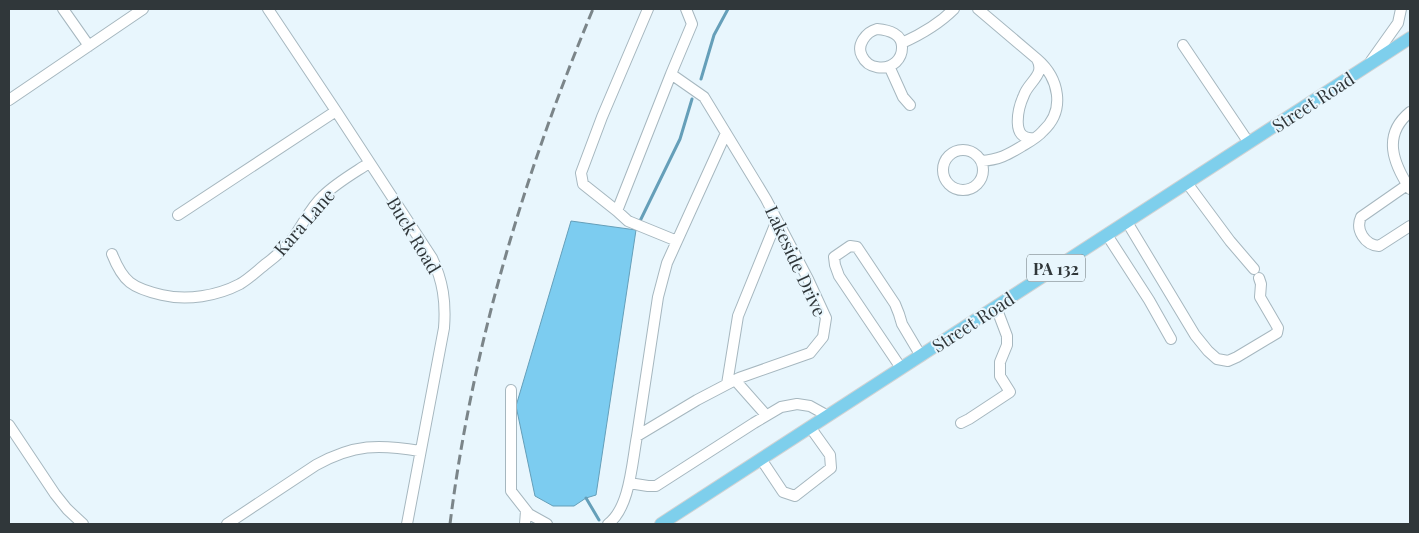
<svg xmlns="http://www.w3.org/2000/svg" width="1419" height="533" font-family="'Playfair Display',serif">
  <rect width="100%" height="100%" fill="#e8f6fd"/>
  <path fill="#7cccf0" stroke="#659fb9" d="M571,221L636,230L596,495L586,498L574,506H553L535,496L516,406Z"/>
  <g fill="none" stroke-linecap="round" stroke-linejoin="round">
    <path stroke="#659fb9" stroke-width="3" d="M701,79L714,35L728,9
      M640,221L680,139L692,99
      M586,498L599,520"/>
    <defs>
      <path id="minor" d="M63,9L89,46
        M268,9L336,111L432,258C443,281 446,302 444,328L407,524
        M648,9L602,117L581,173L583,184L617,211L671,74L692,24L686,9
        M978,9L1037,59C1039,63 1040,67 1039,71C1037,79 1027,86 1024,95C1018,108 1010,141 1034,138
        M877,29C889,30 903,34 902,48C902,53 900,58 896,62C886,71 868,69 862,56C856,45 866,32 877,29Z
        M902,43C922,34 939,24 954,9
        M1183,45L1249,143
        M1371,61L1398,23L1401,9
        M889,66L903,97L910,105
        M671,74L704,97L766,199L808,279L826,318L823,337L810,353L739,378L697,400L637,436L658,297L667,263L726,133
        M9,100L143,9
        M943 170a20 20 0 1 1 40 0a20 20 0 1 1-40 0Z
        M981,161C1000,160 1009,154 1024,145C1031,141 1038,137 1043,131C1066,110 1059,78 1037,59
        M1187,183L1230,241L1254,269
        M1407,185L1361,217C1355,230 1365,245 1379,246L1410,226
        M1410,189C1393,163 1382,135 1410,112
        M617,211L628,221L677,241
        M178,215L336,111
        M1127,222L1195,335L1208,351L1217,359L1228,361L1237,357L1277,333L1278,328L1260,297L1261,284L1259,278
        M1107,235L1149,300L1171,339
        M112,254C123,282 132,288 162,295C187,301 217,296 240,284C250,278 258,270 267,263C275,257 283,250 290,242C302,227 309,209 323,196C336,183 354,173 369,163
        M901,368L839,276L835,265L834,257L850,246L857,247L895,304L899,314L902,324L921,356
        M735,380L766,415
        M727,384L738,316L777,220
        M511,390V491L529,514L547,524
        M961,423L969,419L1010,392L1000,376V362L1007,345V336L996,307
        M9,425L55,494L67,509L83,524
        M761,459L783,492L795,496L831,468L830,455L810,427
        M629,483L648,486H656L754,423L781,407L797,404L810,406L828,416
        M227,524L316,465C354,444 379,444 420,451
        M525,524L526,511
        M608,524C630,508 632,462 637,436"/>
      <path id="major" d="M661,524L1410,38"/>
    </defs>
    <use href="#minor" stroke="#a6b7bf" stroke-width="12"/>
    <use href="#major" stroke="#d1d3d4" stroke-width="14"/>
    <use href="#minor" stroke="#fff" stroke-width="10"/>
    <use href="#major" stroke="#7ecfec" stroke-width="12"/>
    <path stroke="#7b8589" stroke-width="3" stroke-dasharray="10 5" stroke-linecap="butt" d="M450,524C472,347 524,174 593,9"/>
  </g>
  <g text-anchor="middle" dominant-baseline="central" stroke-width="4" stroke-linejoin="round" paint-order="stroke">
    <rect fill="#e8f6fd" stroke="#677074" stroke-width="1" x="1027" y="254.5" width="58" height="27" rx="4"/>
    <g font-size="16" font-weight="bold" fill="#30373a">
      <text x="1056" y="268">PA 132</text>
    </g>
    <g font-size="18" fill="#30373a" stroke="#e8f6fd">
      <text transform="translate(1313 102) rotate(-33)">Street Road</text>
      <text transform="translate(304 222) rotate(-49)">Kara Lane</text>
      <text transform="translate(414 235) rotate(59)">Buck Road</text>
      <text transform="translate(796 261) rotate(65)">Lakeside Drive</text>
      <text transform="translate(973 322) rotate(-33)">Street Road</text>
    </g>
  </g>
  <rect width="1419" height="533" fill="none" stroke="#30373a" stroke-width="20"/>
</svg>
